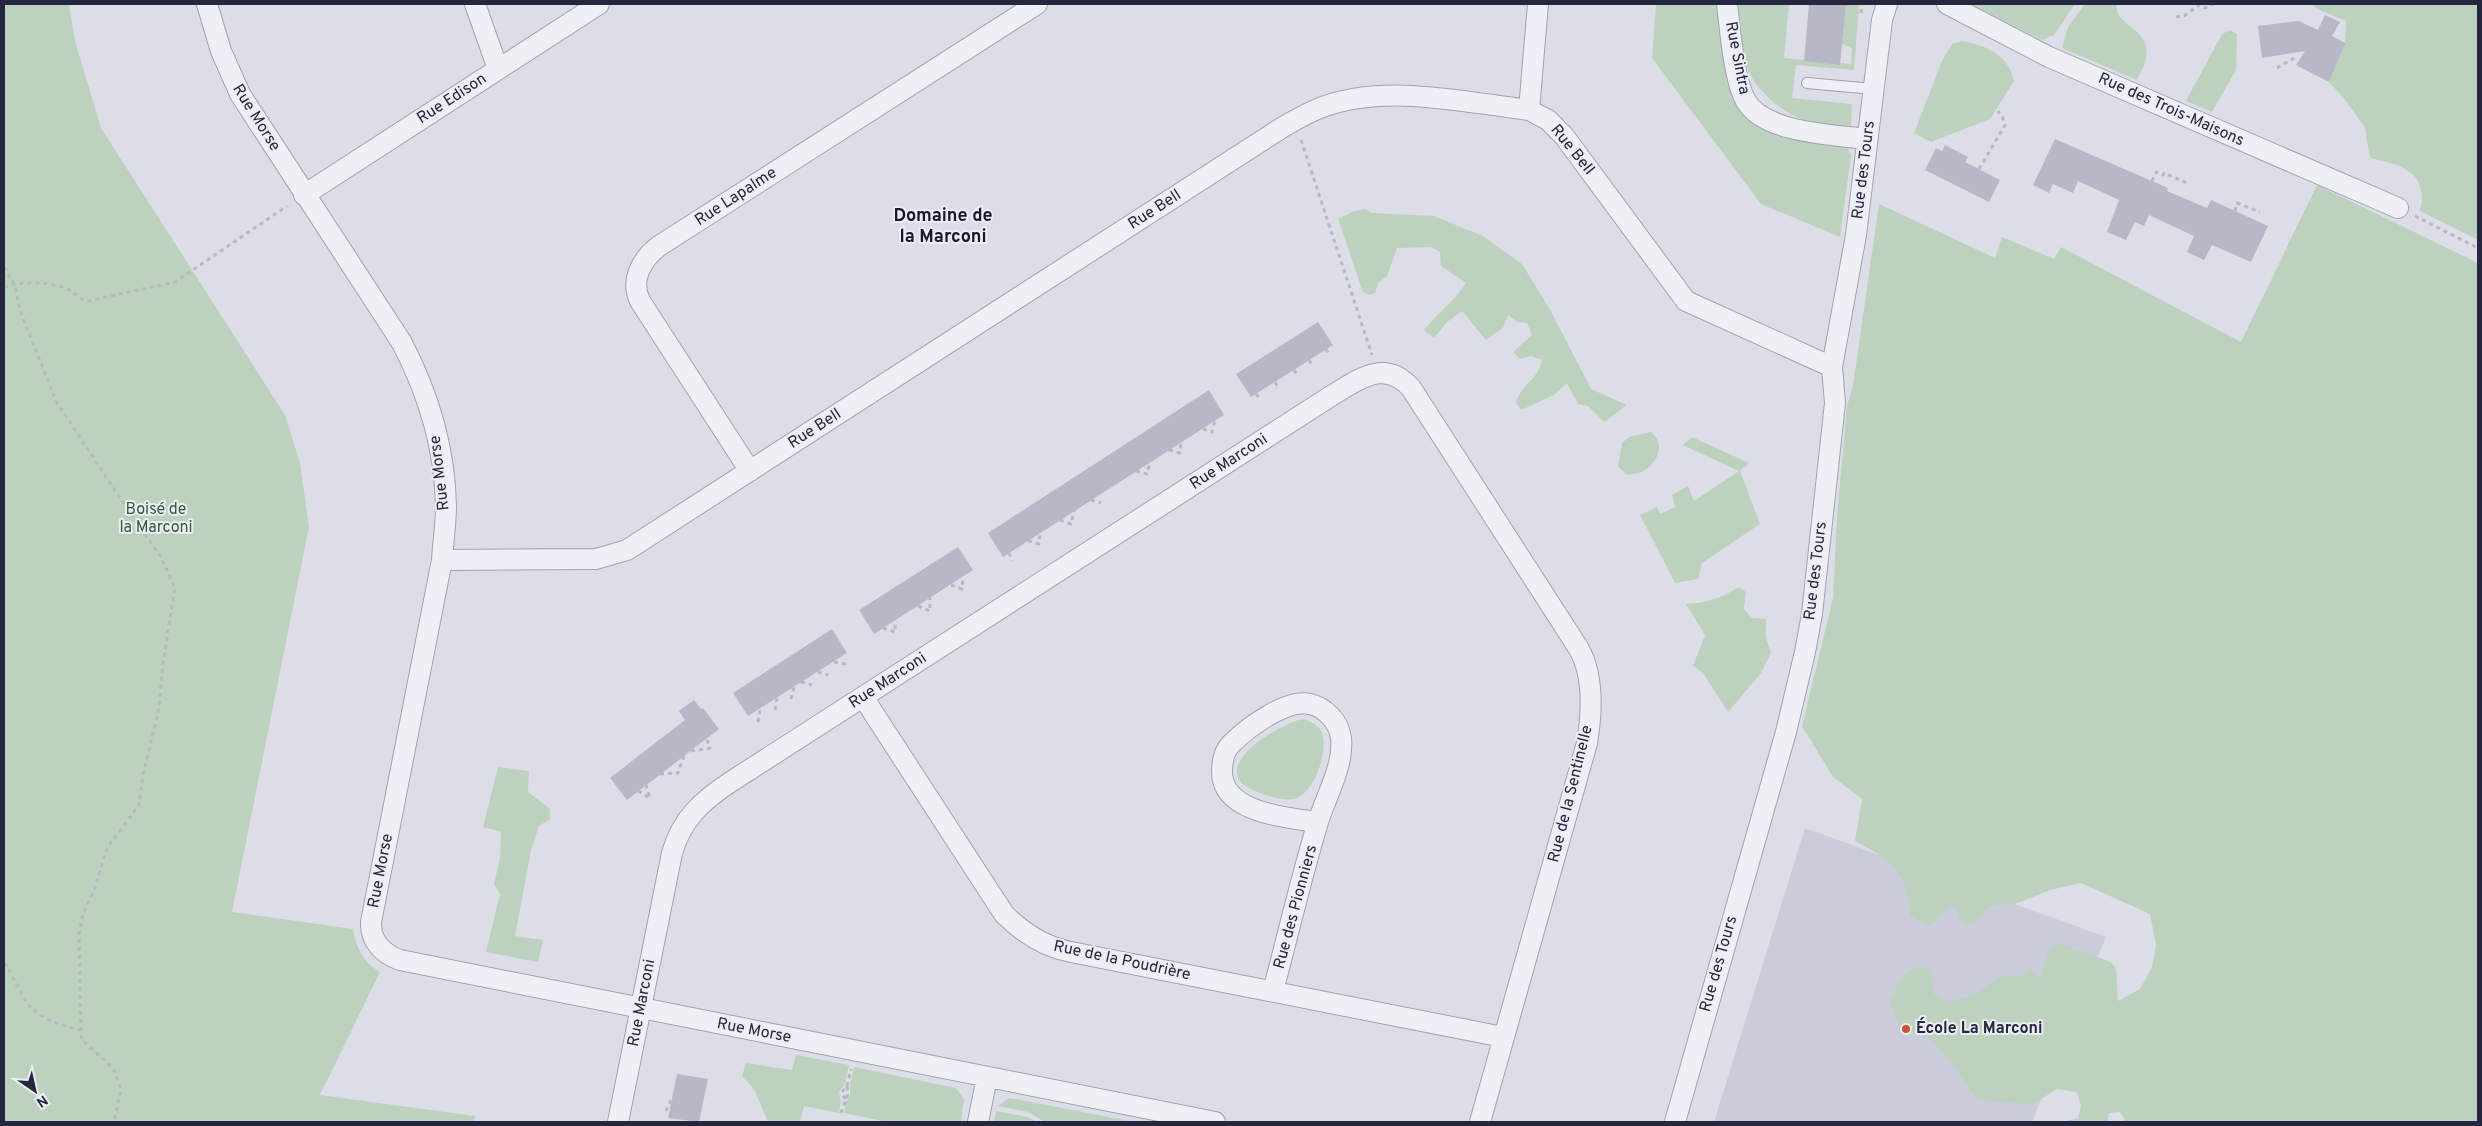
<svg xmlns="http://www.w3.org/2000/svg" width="2482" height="1126" font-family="Overpass,sans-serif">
  <rect width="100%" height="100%" fill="#dcdde7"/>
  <path fill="#caccd9" d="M1805,828L2106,937L2032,1122H1714Z"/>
  <path fill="#bdd2be" d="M4,4H69L75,41L101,128L285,415L300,463L309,527L232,912L353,929C356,948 363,962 380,972L320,1095L475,1116L473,1122H4Z
    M1656,4H1719L1734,94L1848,149L1851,155L1840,237L1761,204L1652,58Z
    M1737,4H1789L1784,58L1851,64L1852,48L1842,44L1846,4H1859L1854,70L1796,65L1792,98L1852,104L1851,128C1815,124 1794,123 1767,96C1761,90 1752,80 1749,72C1740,52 1740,25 1737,4Z
    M1971,4H2075L2054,35L2042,40Z
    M2085,4H2117C2112,25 2152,28 2146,58C2145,66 2140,73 2137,80L2062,48L2068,27Z
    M2314,4H2478V240L2420,211C2429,172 2402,165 2370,158L2365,128L2346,101L2329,82L2345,43L2346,21L2315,8Z
    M2230,30L2237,34L2236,70L2212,112L2186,101L2222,34Z
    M1962,41C1987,46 2008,54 2014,81L1990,119L1931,142L1914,133L1942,61L1952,44Z
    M2317,185L2478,263V1122H2126L2120,1112L2109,1113L2107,1122H2063L2078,1118L2081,1106L2077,1092L2057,1089L2032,1105L1977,1099L1949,1060L1929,1038L1900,1029L1890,1001C1901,979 1903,966 1931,967L1934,995L1949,1002L1974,994L2003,975L2019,977L2030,969L2040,979L2048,952L2055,942L2111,962L2116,969L2118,1001L2140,989L2152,967L2156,945L2150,914L2081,883L2050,890L2015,904L1990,906L1975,923L1965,926L1958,917L1955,906L1948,908L1930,926L1910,916C1908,872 1892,861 1855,841L1862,799L1833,777L1802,726L1833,598L1837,517L1847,406L1853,386L1879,204L1995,258L2002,237L2054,259L2061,247L2241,342Z
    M1366,209L1372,213L1434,216L1483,236L1522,264L1552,313L1591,389L1627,405L1604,422L1588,406L1578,404L1567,383L1554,395L1521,410L1516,402C1522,383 1537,382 1542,360L1531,356L1520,359L1513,352L1532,335L1527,323L1517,322L1508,315L1503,328L1486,340L1462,311L1447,322L1434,338L1424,330C1438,312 1453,303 1466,283L1441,266L1440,252L1430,247L1397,248L1387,276L1378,283L1375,293L1370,295L1363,292L1338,219L1354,211Z
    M1651,432C1666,444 1658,463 1643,471C1639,474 1631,474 1627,475L1618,466L1622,443L1629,437Z
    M1692,437L1749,463L1740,471L1760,524L1702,563L1698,579L1675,583L1640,515L1657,507L1660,514L1675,507L1672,495L1688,486L1694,501L1739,471L1683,445Z
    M1739,587L1746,592L1744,609L1752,618L1766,619V637L1771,653L1761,673L1728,712L1703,673L1693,666L1705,635L1686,604C1706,603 1722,598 1739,587Z
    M1303,719C1310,721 1317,724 1321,731C1330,748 1315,791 1297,798C1286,802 1271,797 1260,793C1199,773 1275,725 1303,719Z
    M498,767L529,771L528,792L550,809V819L539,826L531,850L515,936L543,940L538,962L486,952L500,894L494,884L500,858L501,832L483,827Z
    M796,1055L849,1065L845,1084L839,1092L841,1102L839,1113L804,1106L800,1122H768L754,1089L742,1076L746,1063L792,1070Z
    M854,1067L956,1088L964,1099L961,1122H888L844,1113L846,1102L850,1094V1085Z
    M1009,1098L1016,1099L1134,1122H1045L1028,1112L998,1106Z
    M996,1111L1028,1117L1036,1122H994Z"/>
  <path fill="#b6b8c7" d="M1809,4H1846L1840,65L1804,61Z
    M2325,15L2340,22L2332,36L2347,44H2345L2329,82L2296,65L2305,51L2262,58L2258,26L2299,21L2318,30Z
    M2055,139L2168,188L2167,191L2207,208L2211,200L2268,226L2251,262L2212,245L2204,260L2187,252L2194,236L2149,215L2144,226L2135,222L2126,240L2107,232L2119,200L2078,181L2073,193L2053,184L2049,193L2033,185Z
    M1945,145L1968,157L1965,162L2000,180L1989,202L1925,170L1936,148L1942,151Z
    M1318,322L1333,345L1251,397L1236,374Z
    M1209,390L1224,415L1003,557L988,533Z
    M958,547L973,570L874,634L859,610Z
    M832,629L847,653L748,716L733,693Z
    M694,700L701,709L703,708L719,729L627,800L610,778L685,720L679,711Z
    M677,1074L708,1079L699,1122L668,1118Z"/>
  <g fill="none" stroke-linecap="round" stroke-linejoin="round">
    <defs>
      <path id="service" d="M1807,83L1873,89"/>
      <path id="minor" d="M207,4L221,51L240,94L402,343C428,393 445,449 446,506C446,524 443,542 442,560L371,922C370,941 383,954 400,960L1215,1122
        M475,4L498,69
        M1727,4C1730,29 1734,81 1746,101C1764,133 1835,135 1867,139
        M1947,4L2049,57L2398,208
        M1529,110L1538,4
        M304,195L599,4
        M750,471L640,301C630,280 641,260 659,246L1037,4
        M442,560L596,559L627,550L1283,127C1295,120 1307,113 1320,108C1384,83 1463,102 1529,110L1548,120L1564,136L1686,301L1832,367
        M863,697L1004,914C1023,933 1045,947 1071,952L1503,1037
        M1273,991C1288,935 1301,878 1318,822C1326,796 1344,766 1341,738C1339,722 1325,707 1310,704C1287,698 1247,728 1231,744C1224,751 1222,763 1222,772C1222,813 1288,818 1318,822
        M618,1122L672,853C682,818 703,800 732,781L1331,396C1358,380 1384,358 1411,388L1579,649C1594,676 1592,713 1587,743L1480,1122
        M978,1122L987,1077
        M1675,1122L1786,732L1805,652L1812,614L1835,403L1832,367L1856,235L1882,20L1887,4"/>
    </defs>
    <use href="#service" stroke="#a1a3b1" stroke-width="12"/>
    <use href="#minor" stroke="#a1a3b1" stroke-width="22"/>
    <path stroke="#b6b8c2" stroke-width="3" stroke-dasharray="4 4" stroke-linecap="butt" d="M1861,13L1862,4
      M2176,17L2184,16L2199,5L2205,8L2213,4
      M2277,68L2294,58
      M1301,140L1372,355
      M1979,169L2005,125L2002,116L1998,111
      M2152,181L2156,172L2163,175L2164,173L2187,183
      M2235,211L2237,203L2260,212
      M2415,216L2478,248
      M4,267L14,284L22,316L56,401L126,507L161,557L175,588L163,663L159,708L143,775L139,805L107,848L94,891L83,913L79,934L81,1036L83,1041L113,1068L121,1089L114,1122
      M4,287C22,281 54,281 71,291C78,295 80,300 88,301L175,282L287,206
      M1326,349L1330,356
      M1309,360L1313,367
      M1294,370L1298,377
      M1275,382L1279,389
      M1256,394L1261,400
      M1203,429L1212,432L1215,421
      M1169,450L1180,453L1181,442
      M1136,471L1147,474L1150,462
      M1091,500L1101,503
      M1060,520L1071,524L1074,511
      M1028,541L1039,544L1040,533
      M1009,553L1012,561
      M951,585L962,589L963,577
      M918,606L930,611V598
      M883,628L895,632V621
      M834,662L846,664
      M818,672L828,675
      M801,682L812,685
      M791,699L794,687
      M775,710L777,698
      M758,722L760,709
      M691,751L710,748L707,739
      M660,774L678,773L684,756
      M638,791L650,798L646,785
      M4,963C13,975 18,989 26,1001C39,1020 60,1024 80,1030
      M847,1086L851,1069
      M666,1111L671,1100
      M841,1113L848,1094L847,1086L842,1092L845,1099"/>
    <use href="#service" stroke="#eff0f5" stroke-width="10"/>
    <use href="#minor" stroke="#eff0f5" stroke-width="20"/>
  </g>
  <circle fill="#d44e3a" stroke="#ecedf5" stroke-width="2" cx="1906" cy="1029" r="5"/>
  <g text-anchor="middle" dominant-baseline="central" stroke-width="4" stroke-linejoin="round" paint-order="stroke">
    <g font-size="16" fill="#25273e" stroke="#ecedf5">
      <text transform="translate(1737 58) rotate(79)">Rue Sintra</text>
      <text transform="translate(452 99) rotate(-33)">Rue Edison</text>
      <text transform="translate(2171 110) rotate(24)">Rue des Trois-Maisons</text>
      <text transform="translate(256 118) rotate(58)">Rue Morse</text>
      <text transform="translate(1572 150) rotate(51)">Rue Bell</text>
      <text transform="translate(1864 170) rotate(-83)">Rue des Tours</text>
      <text transform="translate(736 197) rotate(-33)">Rue Lapalme</text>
      <text transform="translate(1155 210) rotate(-33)">Rue Bell</text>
      <text transform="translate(815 429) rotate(-33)">Rue Bell</text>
      <text transform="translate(1229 462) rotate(-33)">Rue Marconi</text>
      <text transform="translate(440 473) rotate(-97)">Rue Morse</text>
      <text transform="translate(1816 571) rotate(-83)">Rue des Tours</text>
      <text transform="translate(888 681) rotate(-33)">Rue Marconi</text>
      <text transform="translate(1571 794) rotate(-76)">Rue de la Sentinelle</text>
      <text transform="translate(381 871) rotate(-79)">Rue Morse</text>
      <text transform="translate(1296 907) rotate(-75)">Rue des Pionniers</text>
      <text transform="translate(1122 961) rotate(12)">Rue de la Poudrière</text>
      <text transform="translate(1719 964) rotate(-74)">Rue des Tours</text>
      <text transform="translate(642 1003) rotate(-79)">Rue Marconi</text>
      <text transform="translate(754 1031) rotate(11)">Rue Morse</text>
    </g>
    <g font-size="16" fill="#325b36" stroke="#ecedf5">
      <text x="156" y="510">Boisé de<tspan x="156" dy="18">la Marconi</tspan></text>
    </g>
    <g font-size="16" font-weight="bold" fill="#25273e" stroke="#ecedf5" text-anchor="start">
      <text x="1916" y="1029">École La Marconi</text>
    </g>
    <g font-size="18" font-weight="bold" fill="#18192f" stroke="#ecedf5">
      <text x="943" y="216">Domaine de<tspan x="943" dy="21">la Marconi</tspan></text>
    </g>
  </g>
  <rect width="2482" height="1126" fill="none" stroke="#25273e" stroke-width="10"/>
  <g transform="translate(35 1091) rotate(146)" stroke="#ecedf5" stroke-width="4" paint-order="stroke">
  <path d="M0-4L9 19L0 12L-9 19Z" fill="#25273e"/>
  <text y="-8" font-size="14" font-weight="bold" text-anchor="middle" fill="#25273e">N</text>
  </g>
</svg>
